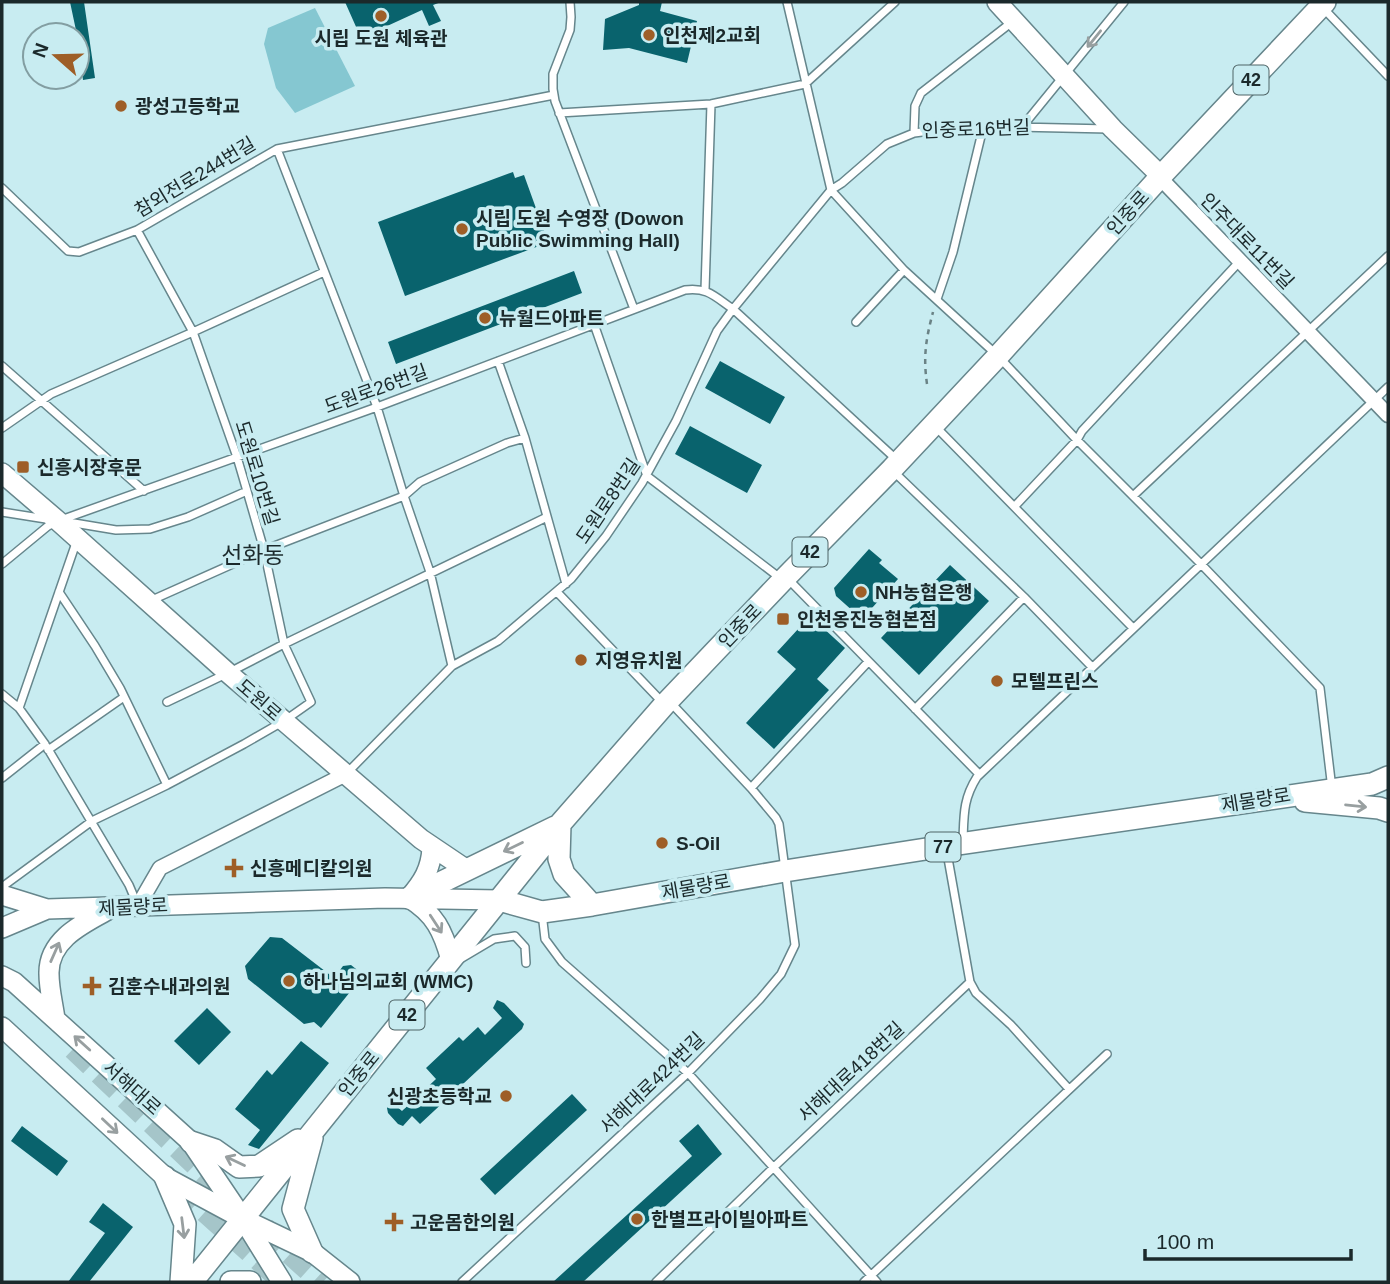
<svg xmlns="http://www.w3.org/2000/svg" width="1390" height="1284" font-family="Helvetica,'Noto Sans KR',sans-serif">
  <rect width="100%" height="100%" fill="#c8ecf1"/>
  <path fill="#85c7d1" d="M315,8L355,86L295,113L276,88L264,44L268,28Z"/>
  <path fill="#09636d" d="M70,2H84L95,78L83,80L77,35Z
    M345,2H441L433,5L441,21L429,26L422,10L361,38Z
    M639,2H662L660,11L697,21L687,63L629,48L603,50L605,19L639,5Z
    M513,172L515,178L524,175L546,236L537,239L539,246L405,296L378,222Z
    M574,271L582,293L396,364L388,342Z
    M720,361L785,397L770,424L705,388Z
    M690,426L762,465L747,493L675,454Z
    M869,549L882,560L879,563L898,579L872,608L876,612L863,628L850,617L854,612L836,596L834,588Z
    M950,565L989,601L919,675L881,638Z
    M810,616L845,648L817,679L829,690L774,749L746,723L796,669L777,652Z
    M270,937L282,938L334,978L343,966L351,965L356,969L357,977L346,989L350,992L321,1028L314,1022L304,1024L248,979L245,966Z
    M497,1000L504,1003L524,1024L522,1029L420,1124L412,1116L403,1126L398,1124L388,1113L387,1108L391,1104L395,1105L402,1111L436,1079L426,1068L459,1037L463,1041L478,1027L485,1035L502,1018L493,1008Z
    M207,1008L231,1032L199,1065L174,1041Z
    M301,1041L329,1063L259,1149L248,1145L260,1130L235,1109L267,1070L272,1075Z
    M572,1094L587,1110L495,1195L480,1179Z
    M698,1124L722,1154L583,1282H553L692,1156L679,1141Z
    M22,1126L68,1161L57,1176L11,1141Z
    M103,1203L133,1227L89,1282H68L105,1233L89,1222Z"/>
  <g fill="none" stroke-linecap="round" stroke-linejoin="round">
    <path stroke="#a5c5c9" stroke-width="24" stroke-dasharray="24 12" stroke-linecap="butt" d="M74,1048L215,1182
      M179,1187L277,1275
      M264,1229L323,1282"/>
    <defs>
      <path id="lane" d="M570,2L571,17L570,30L553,74V89L555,101L634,309
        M787,2L831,190L904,270L998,356L1077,440L1201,564L1320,688L1332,789
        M1323,10H1325L1388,76
        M559,113L711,104L805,84L895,2
        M1022,127L1124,2
        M914,133L915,106L921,93L1012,22
        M277,149L377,407L404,496L430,572L452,666
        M2,188L68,251L79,252L137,230L277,149L554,95
        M705,290L711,104
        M937,299L953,252L983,128
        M856,322L904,270
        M594,324L647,476L780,578
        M498,361L525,438L566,584
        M2,366L144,491
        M935,426L1133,628
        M2,428L51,394L193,332L324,272
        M892,470L1024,597L1092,667
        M1133,496L1388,256
        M1015,506L1077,440L1082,431L1240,261
        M2,512L46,519
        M68,522L116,530L150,529L188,517L247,491
        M2,564L48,526L58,521L377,407L685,290C708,287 715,297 733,309L898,461
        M789,580L979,774
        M59,592L95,646L120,688L167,785
        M557,592L664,704
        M152,600L264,550L404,496L420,482L507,443L525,438
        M2,694L19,708L45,744L129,885L137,904
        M167,702L228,673L284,644L547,517
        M19,708L77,540
        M915,709L1024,597
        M48,750L124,697
        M347,773L452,666L498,641L571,579L606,536L642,483L676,421L717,331L733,309L831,190L842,183L887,144L914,133L938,130L1016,127L1109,129
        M2,778L45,744
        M751,788L868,662
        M963,840C964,815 963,799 977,777L1388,387
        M2,887L92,821L167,785L244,744L284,721L311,702L284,644L264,550L247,491L237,457L193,332L137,230
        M542,913L545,939L562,962L688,1073L877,1282
        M462,958L494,939L515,936L525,947L526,963
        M970,982L976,993L1011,1025L1069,1089
        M462,1282L688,1073L760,999L781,974L795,945L779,824L776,818L751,788L671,703
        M656,1282L774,1167L970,982L946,847
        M864,1282L1107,1054"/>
      <path id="street" d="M1161,176L1165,183L1388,415
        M138,906L160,868L346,774"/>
      <path id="secondary" d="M997,2L1113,129L1161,176
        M2,473L58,521L228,673L421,839L467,870
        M2,895L47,909
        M409,898C435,914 443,931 451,960
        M409,898C423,882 431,869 432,848
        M2,928L47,909L385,898L499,900
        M2,976L14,982L191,1142L243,1219L312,1252L350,1282
        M55,1019C53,1004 49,989 49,974C48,941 80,925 106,911
        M2,1027L165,1177L243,1219L282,1282"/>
      <path id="primary" d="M1305,801L1379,808L1388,811
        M560,824L559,859L564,874L592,905
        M409,898L555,827
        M499,900L542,912L592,905L785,871L945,846L1372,784L1388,777
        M191,1142L215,1150L239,1167L259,1166L298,1140
        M165,1177L185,1224L181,1282
        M312,1252L293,1209L312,1138
        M192,1282L560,824L665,704L783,580L892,469L998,356L1161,176L1325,2
        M231,1282H250"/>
    </defs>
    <use href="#lane" stroke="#66868c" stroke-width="10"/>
    <use href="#street" stroke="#66868c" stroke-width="17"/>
    <use href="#secondary" stroke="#66868c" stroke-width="22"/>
    <use href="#primary" stroke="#66868c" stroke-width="24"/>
    <path stroke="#6a8285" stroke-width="2.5" stroke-dasharray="5 5" stroke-linecap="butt" d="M927,384C923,356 926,339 933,312"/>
    <use href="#lane" stroke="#fff" stroke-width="7"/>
    <use href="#street" stroke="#fff" stroke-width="14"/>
    <use href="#secondary" stroke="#fff" stroke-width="19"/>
    <use href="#primary" stroke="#fff" stroke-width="21"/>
  </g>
  <defs><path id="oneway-shaft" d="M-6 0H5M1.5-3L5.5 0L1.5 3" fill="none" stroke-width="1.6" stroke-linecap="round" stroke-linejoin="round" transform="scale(1.75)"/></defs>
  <g stroke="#989fa0">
    <use href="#oneway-shaft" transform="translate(1094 39) rotate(129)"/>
    <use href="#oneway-shaft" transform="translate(1356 806) rotate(6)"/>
    <use href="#oneway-shaft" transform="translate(513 847) rotate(154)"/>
    <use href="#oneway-shaft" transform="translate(436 924) rotate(57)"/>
    <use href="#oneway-shaft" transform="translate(55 952) rotate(-66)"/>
    <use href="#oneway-shaft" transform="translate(82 1043) rotate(-138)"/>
    <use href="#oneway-shaft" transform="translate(110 1126) rotate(43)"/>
    <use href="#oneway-shaft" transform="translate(235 1161) rotate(-155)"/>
    <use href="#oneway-shaft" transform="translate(183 1228) rotate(83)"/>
  </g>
  <g fill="#9e5e27" stroke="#c8ecf1" stroke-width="2.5">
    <circle cx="381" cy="16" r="7"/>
    <circle cx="649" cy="35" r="7"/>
    <circle cx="121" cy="106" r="7"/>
    <circle cx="462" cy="229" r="7"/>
    <circle cx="485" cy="318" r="7"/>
    <rect x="16" y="460" width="14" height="14" rx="3.5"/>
    <circle cx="861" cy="592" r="7"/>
    <rect x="776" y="612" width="14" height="14" rx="3.5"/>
    <circle cx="581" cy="660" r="7"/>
    <circle cx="997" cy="681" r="7"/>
    <circle cx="662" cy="843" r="7"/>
    <path d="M230.5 857.5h7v7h7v7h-7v7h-7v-7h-7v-7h7z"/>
    <circle cx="289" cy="981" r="7"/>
    <path d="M88.5 975.5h7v7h7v7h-7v7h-7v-7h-7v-7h7z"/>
    <circle cx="506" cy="1096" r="7"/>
    <circle cx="637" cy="1219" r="7"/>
    <path d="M390.5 1211.5h7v7h7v7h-7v7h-7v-7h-7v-7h7z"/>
  </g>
  <g text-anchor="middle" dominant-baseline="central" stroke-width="7" stroke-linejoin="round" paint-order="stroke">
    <g fill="#c8ecf1" stroke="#4f6466" stroke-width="2">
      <rect x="1233.5" y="65.5" width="35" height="29" rx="5"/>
      <rect x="792.5" y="537.5" width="35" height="29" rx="5"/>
      <rect x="925.5" y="832.5" width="35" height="29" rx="5"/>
      <rect x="389.5" y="1000.5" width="35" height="29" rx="5"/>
    </g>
    <g font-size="18" font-weight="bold" fill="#1b292b">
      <text x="1251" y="80">42</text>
      <text x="810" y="552">42</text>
      <text x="943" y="847">77</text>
      <text x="407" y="1015">42</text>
    </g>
    <g font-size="19" font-weight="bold" fill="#1b292b" stroke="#c8ecf1" text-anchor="start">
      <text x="663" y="35">인천제2교회</text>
      <text x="381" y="38" text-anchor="middle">시립 도원 체육관</text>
      <text x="135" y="106">광성고등학교</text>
      <text x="476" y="218">시립 도원 수영장 (Dowon<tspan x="476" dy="22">Public Swimming Hall)</tspan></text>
      <text x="499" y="318">뉴월드아파트</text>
      <text x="37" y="467">신흥시장후문</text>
      <text x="875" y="592">NH농협은행</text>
      <text x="797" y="619">인천옹진농협본점</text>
      <text x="595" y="660">지영유치원</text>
      <text x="1011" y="681">모텔프린스</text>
      <text x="676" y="843">S-Oil</text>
      <text x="250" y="868">신흥메디칼의원</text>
      <text x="303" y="981">하나님의교회 (WMC)</text>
      <text x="108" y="986">김훈수내과의원</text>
      <text x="492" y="1096" text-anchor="end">신광초등학교</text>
      <text x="651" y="1219">한별프라이빌아파트</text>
      <text x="410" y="1222">고운몸한의원</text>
    </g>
    <g font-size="19" fill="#1b292b" stroke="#c8ecf1">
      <text transform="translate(976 129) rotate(-2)">인중로16번길</text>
      <text transform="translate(195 177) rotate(-31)">참외전로244번길</text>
      <text transform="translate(1128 213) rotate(-48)">인중로</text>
      <text transform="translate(1247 241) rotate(46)">인주대로11번길</text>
      <text transform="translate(376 389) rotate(-20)">도원로26번길</text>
      <text transform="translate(257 473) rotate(73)">도원로10번길</text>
      <text transform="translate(608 501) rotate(-56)">도원로8번길</text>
      <text transform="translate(740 626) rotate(-46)">인중로</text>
      <text transform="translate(259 700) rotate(41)">도원로</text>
      <text transform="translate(1256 800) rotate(-9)">제물량로</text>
      <text transform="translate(696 887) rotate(-10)">제물량로</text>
      <text transform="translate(133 907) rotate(-3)">제물량로</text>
      <text transform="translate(851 1072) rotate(-43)">서해대로418번길</text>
      <text transform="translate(359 1074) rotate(-51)">인중로</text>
      <text transform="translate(652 1083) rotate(-44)">서해대로424번길</text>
      <text transform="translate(132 1088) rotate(42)">서해대로</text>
    </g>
    <g font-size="23" fill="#1b292b" stroke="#c8ecf1">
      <text x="253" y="555">선화동</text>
    </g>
  </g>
  <rect width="1390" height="1284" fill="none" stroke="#1b292b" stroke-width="7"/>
  <g transform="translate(56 56) rotate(290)"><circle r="33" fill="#c8ecf1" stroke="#839ea2" stroke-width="2"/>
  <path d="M0-5L12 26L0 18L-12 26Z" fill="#9e5e27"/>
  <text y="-10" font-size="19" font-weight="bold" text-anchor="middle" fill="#1b292b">N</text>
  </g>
  <path d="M1145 1249v10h206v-10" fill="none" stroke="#1b292b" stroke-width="3.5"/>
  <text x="1156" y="1249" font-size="21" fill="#1b292b" stroke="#c8ecf1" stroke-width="5" paint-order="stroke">100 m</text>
</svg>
